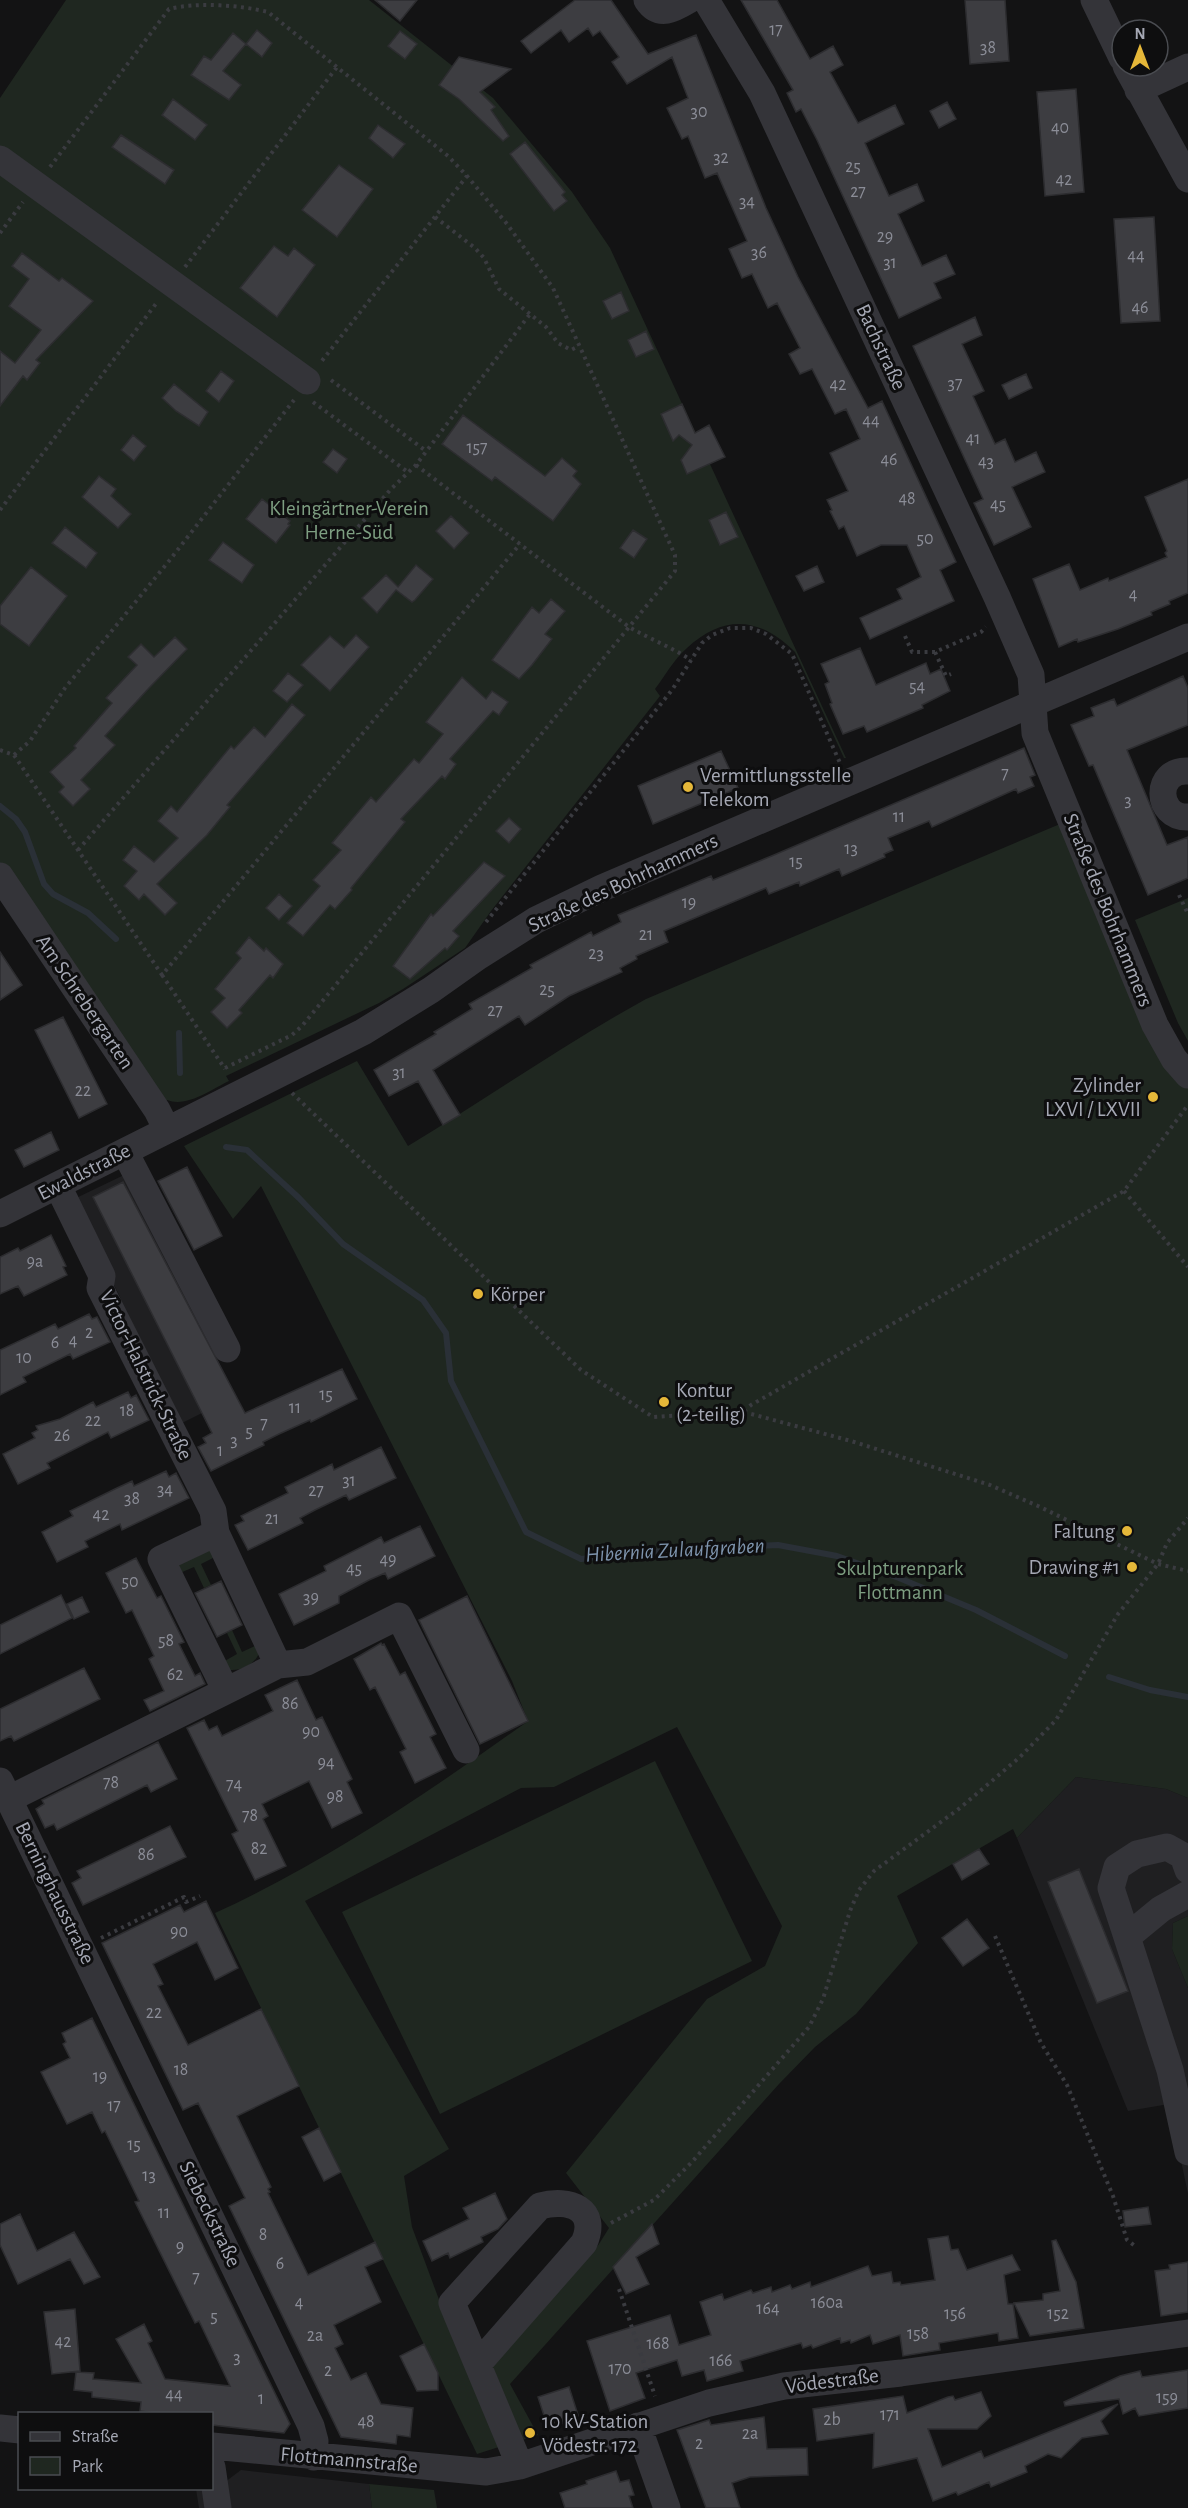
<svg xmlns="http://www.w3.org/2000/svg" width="1188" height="2508" font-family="'Alegreya Sans',sans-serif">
  <rect width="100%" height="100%" fill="#131314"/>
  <path fill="#1f1f21" d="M124,1175L236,1396L176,1426L123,1317L120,1297L72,1200Z
    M1076,1777L1166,1789L1188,1798V1916L1173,1923L1172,1949L1188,1988V2194L1169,2104L1128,2111L1017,1838Z
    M241,2470L369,2484L372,2508H199L196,2489L212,2488L225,2482Z"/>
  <path fill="#1f2720" d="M66,0H369L493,98L572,192L610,248L846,758H844L795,652C760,617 724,614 687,648C674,659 665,676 655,689L660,696L491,911L465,948L403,989L379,1003L226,1076L229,1081C212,1089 187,1108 167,1100L162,1103L0,864V98Z
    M1060,824L1188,1087V1798L1166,1789L1076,1777L1017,1838L1013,1829L897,1896L918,1943L856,2014L815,2047L779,2084L510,2384L538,2435L522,2440L492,2365L599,2244L609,2228L566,2173L707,1999L765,1966L782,1926L677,1727L554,1787L521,1788L305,1901L449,2149L404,2176L412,2227L441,2305L502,2446L477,2454L215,1913C326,1862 429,1792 528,1721L512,1681L261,1186L233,1219L184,1146L357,1061L408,1146C488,1098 564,1044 646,999Z
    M1188,898V1041L1178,1023L1135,920Z
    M209,1549L215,1557L201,1564L211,1585L204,1588L194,1567L180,1573L179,1564Z
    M232,1630L242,1652L257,1645L259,1653C255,1664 242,1671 230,1670L223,1662L237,1654L227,1633Z
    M655,1761L752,1961L440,2114L342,1912Z
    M1188,1916V1988L1172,1949L1173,1923Z
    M369,2484L434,2490L437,2508H372Z"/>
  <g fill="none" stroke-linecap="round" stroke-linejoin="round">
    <path stroke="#2a3037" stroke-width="6" d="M0,806L16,819L25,832L44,884L53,894L88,913L116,939
      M179,1033L180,1073
      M226,1147L247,1150L299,1198L343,1244L423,1300L446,1333L451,1381L526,1532L581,1559L647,1552L778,1545L837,1556L899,1578L976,1610L1065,1656
      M1109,1677L1150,1690L1188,1697"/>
  </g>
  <path fill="#3d3d41" stroke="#2d2d30" stroke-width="1.5" d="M375,0H417L400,21Z
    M575,0H611L648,54L696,35L766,208L798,277L868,408L882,401L956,562L940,570L954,601L870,639L860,618L902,599L897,589L921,577L907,545H881L857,556L844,526L839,529L830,511L832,510L827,500L848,491L830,453L860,439L846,409L835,414L812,369L800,374L789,354L800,348L777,303L768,308L752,274L742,278L729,249L747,241L717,173L705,178L688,136L682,139L667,108L688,98L672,57L627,84L612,62L619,57L600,31L593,36L588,28L569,42L561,30L531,53L521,41Z
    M741,0H777L810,59L833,46L843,65L830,72L858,123L895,105L904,124L865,143L889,196L917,184L924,201L898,214L922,266L946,255L955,274L934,283L941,298L899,318L817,140L801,109L796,112L787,93L793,90Z
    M965,0H1005L1009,61L970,64Z
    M257,30L272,43L262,57L246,44Z
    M400,31L417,44L405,59L388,46Z
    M233,33L246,44L223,71L241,85L229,100L191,75L204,56L211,60Z
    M459,57L511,69L480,92L495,107L491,110L509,136L503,141L459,99L439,85Z
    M1076,89L1084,192L1045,196L1037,92Z
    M173,99L207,125L195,140L162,115Z
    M947,102L956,119L939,128L930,111Z
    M378,125L405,144L393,158L369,138Z
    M121,135L174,170L165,184L112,147Z
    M525,142L565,192L562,195L567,201L554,211L510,154Z
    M339,165L373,189L337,237L302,210Z
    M1154,217L1160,321L1121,323L1114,219Z
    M274,246L288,256L294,248L315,265L277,317L240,288Z
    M22,253L59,281L62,278L93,301L36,360L40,363L27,380L23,376L0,406V351L15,363L41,330L9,306L29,279L12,266Z
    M621,292L629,311L612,319L603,301Z
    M975,317L982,335L962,344L984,391L973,396L995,444L1005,439L1015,462L1036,452L1045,472L1012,487L1031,527L994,545L974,503L983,499L913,346Z
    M646,331L654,349L636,357L628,340Z
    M221,371L234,381L219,402L206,391Z
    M1026,374L1032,388L1009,399L1002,385Z
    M174,384L208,412L199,426L176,411L162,398Z
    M682,404L695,433L709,425L725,457L687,474L681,460L692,445L679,435L673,441L661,414Z
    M463,415L545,476L562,458L577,471L573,476L581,484L553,521L495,477L492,481L442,444Z
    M133,435L146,446L134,461L121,450Z
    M333,449L347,459L337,473L323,462Z
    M99,476L116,489L111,496L131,514L118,528L82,497Z
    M1188,479V593L1169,601L1170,604L1151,612L1152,615L1118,629L1078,642L1077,639L1059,647L1033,579L1069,564L1080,590L1108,578L1109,581L1167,557L1165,553L1167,551L1145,497Z
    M262,499L290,521L288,524L290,525L276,543L246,519Z
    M726,512L738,537L720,545L709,520Z
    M451,516L469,533L454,549L436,531Z
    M65,527L97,553L86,568L52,543Z
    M633,530L647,539L634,558L620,548Z
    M223,542L254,565L242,583L209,560Z
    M416,565L433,579L415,600L412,602L396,590L377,613L362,598L386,575L398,587Z
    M817,566L824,582L804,591L796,576Z
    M31,567L67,596L29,646L0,624V606Z
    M551,599L565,611L545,634L552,639L532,665L519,679L492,660L532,607L539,613Z
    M356,635L369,647L330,691L301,665L330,636L344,648Z
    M175,637L187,649L149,688L105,736L115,745L81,780L90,789L73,806L59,792L64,787L50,772L76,748L74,746L112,703L106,698L137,665L128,657L141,644L154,657Z
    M860,648L876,685L926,663L930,674L941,669L950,691L922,705L923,708L867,732L864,726L843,734L830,704L832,703L825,684L829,682L821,664Z
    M288,673L303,685L287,702L273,691Z
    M1183,676L1188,688V725L1127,750L1167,845L1188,837V878L1148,895L1093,765L1089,766L1071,725L1094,716L1091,708L1114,699L1117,706Z
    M462,677L486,699L492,691L508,702L499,715L493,711L450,759L456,764L445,779L442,776L401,819L405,822L351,888L352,890L335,909L330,905L303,936L287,923L320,886L313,880L341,850L332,843L371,797L376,802L414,759L419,763L443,734L426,722Z
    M292,704L305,715L227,805L230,807L207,835L157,884L177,903L165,915L144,894L139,900L124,886L137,871L123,860L134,846L154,862L178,838L158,821L171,806L177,812L231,746L234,749L254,727L265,737Z
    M1024,748L1035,775L1030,777L1034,786L1018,793L1016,789L932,827L929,821L888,838L893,850L884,854L885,857L842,876L839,869L800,886L799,882L769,894L766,888L664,931L668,942L636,956L637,959L620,968L622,972L569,996L525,1025L519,1016L433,1070L460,1115L443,1125L418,1081L389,1096L374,1070L436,1034L434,1032L472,1009L469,1004L532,968L530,965L591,932L593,936L621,922L618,915L711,876L713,880L774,855Z
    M721,751L738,788L653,824L638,786Z
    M509,818L521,829L509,843L496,831Z
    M484,862L505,876L453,931L459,936L447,950L445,948L410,979L393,966L431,914L433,916Z
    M279,894L292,906L279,920L266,908Z
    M249,937L264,951L266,948L283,964L273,978L270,975L239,1010L242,1013L227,1028L211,1012L225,998L215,989L241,958L236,953Z
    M0,952L22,985L0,1000Z
    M63,1017L107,1104L79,1118L35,1030Z
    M51,1132L59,1150L24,1167L15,1150Z
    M187,1167L222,1236L194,1250L158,1181Z
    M123,1182L245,1413L342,1369L357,1399L311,1422L310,1420L279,1434L263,1442L264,1445L211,1471L198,1447L206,1443L203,1438L212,1433L93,1197Z
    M51,1235L66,1266L63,1267L67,1275L24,1296L18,1286L0,1294V1257L18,1248L20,1251Z
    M89,1314L92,1319L97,1317L110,1342L73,1359L70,1354L23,1377L26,1382L0,1395V1350L55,1324L58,1329Z
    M128,1392L131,1398L136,1395L149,1420L111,1438L108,1432L47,1463L50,1468L18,1484L3,1454L35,1438L32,1433L38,1430L36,1426L60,1419L93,1402L96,1407Z
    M381,1447L396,1478L349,1500L346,1495L315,1510L300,1518L303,1523L248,1550L235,1525L244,1521L241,1516L288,1493L285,1487L316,1472L332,1464L334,1470Z
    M166,1471L169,1477L176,1473L189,1498L122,1530L120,1524L85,1541L88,1547L57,1562L42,1532L73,1516L70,1511L117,1488L132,1481L134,1486Z
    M420,1526L435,1556L388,1579L385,1573L369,1580L339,1596V1603L294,1625L279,1594L326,1571L324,1566L381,1537L384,1543Z
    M136,1558L157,1598L161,1596L184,1642L179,1644L195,1676L200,1673L205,1684L150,1711L144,1700L164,1691L149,1659L154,1656L132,1610L126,1613L106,1573Z
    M221,1581L242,1625L217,1637L195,1593Z
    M61,1595L72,1618L0,1654V1625Z
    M467,1596L528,1721L480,1744L419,1620Z
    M82,1597L89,1612L74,1619L67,1604Z
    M381,1643L382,1645L384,1644L400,1675L405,1672L436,1734L430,1737L446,1768L415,1783L400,1752L406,1749L375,1687L370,1690L354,1659Z
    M84,1668L100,1699L14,1741L11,1736L0,1741V1709Z
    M297,1680L316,1720L322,1717L352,1779L347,1782L362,1813L332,1828L309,1781L262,1804L268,1816L263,1819L286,1866L255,1880L232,1834L238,1831L187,1728L204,1720L209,1730L217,1726L222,1736L273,1711L265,1695Z
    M158,1742L177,1779L151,1792L147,1785L57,1830L54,1824L45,1828L36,1809L44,1804L42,1800Z
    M170,1826L186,1857L83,1905L72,1883L81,1878L77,1871Z
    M979,1849L989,1864L962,1880L953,1864Z
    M1079,1869L1128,1991L1097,2003L1048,1882Z
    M206,1901L238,1968L215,1980L197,1942L153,1964L163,1984L158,1986L188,2045L261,2009L299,2086L237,2116L271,2187L268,2189L270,2192L268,2193L308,2275L375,2242L383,2259L365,2267L381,2302L334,2325L343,2344L335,2348L351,2380L366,2373L381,2404L413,2408L410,2437L397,2435L396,2444L341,2437L229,2206L245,2198L198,2103L183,2110L102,1943L180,1905L184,1912Z
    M967,1919L989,1948L963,1966L942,1938Z
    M92,2018L290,2424L284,2433L212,2425V2414H159L140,2411L141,2402L92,2397V2392L74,2390L76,2372L94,2373L93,2379L141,2383L116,2339L144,2324L152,2341L148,2343L165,2379L230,2386L199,2321L195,2323L135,2202L139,2201L105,2131L102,2133L92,2112L67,2124L41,2072L70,2058L63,2044L66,2042L62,2033Z
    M319,2128L341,2172L324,2181L302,2137Z
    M495,2193L507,2219L498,2229L481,2237L483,2242L450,2258L448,2253L432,2261L423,2241L469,2219L463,2208Z
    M1148,2207L1151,2224L1125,2227L1123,2211Z
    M20,2214L37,2251L74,2232L100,2277L84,2284L70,2259L18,2284L0,2245V2224Z
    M652,2224L659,2244L636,2257L649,2284L626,2294L613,2267Z
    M948,2236L951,2250L958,2249L967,2270L1012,2255L1020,2270L1004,2275L1008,2304H1013L1018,2338L999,2341L998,2333L939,2343L940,2350L903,2356L900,2335L873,2344L870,2335L851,2343L850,2340L841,2343L840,2338L813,2348L811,2345L803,2348L801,2343L740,2361L743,2371L707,2381L704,2370L682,2376L677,2360L636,2373L645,2398L610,2411L587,2341L670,2315L679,2345L711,2335L700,2302L722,2294L724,2300L751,2290L753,2293L771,2287L772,2292L790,2285L792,2289L810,2282L811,2287L868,2266L872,2276L891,2272L893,2283L900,2282L901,2285L935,2280L928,2239Z
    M1056,2240L1076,2282L1084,2328L1030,2336L1014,2303L1043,2300V2294L1060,2291L1052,2241Z
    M1188,2262V2312L1161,2316L1155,2271L1170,2269L1169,2265Z
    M75,2309L80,2371L52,2374L44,2312Z
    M424,2344L438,2373V2390L417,2391L400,2356Z
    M1188,2370V2408L1139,2416L1135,2408L1123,2414L1119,2399L1065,2406L1064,2402L1120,2376L1140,2371L1142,2377Z
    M569,2387L579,2418L548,2428L538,2397Z
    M981,2392L991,2416L977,2429H928L942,2467L981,2451L984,2458L1118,2404L1101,2421L1108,2434L1082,2438L1061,2458L1048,2454L1025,2466L1027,2472L991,2487L989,2482L958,2495L956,2492L933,2501L917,2458L873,2468L874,2433L817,2441L813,2409L903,2396L907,2413L948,2397L953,2396L955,2400Z
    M764,2417L767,2449L807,2448L808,2475L750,2477L732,2483L740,2508H706L677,2430L709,2420L711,2425Z
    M616,2471L620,2482L629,2480L634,2495L629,2496L633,2508H565L560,2493L587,2484L586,2481Z"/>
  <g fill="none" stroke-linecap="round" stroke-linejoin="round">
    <path stroke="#3a3b40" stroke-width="4" stroke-dasharray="3 4.5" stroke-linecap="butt" d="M50,167L169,9C197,2 240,5 268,12L448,156L467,176L321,362
      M435,217L475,248L484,258L499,289L546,327L558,343L571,350L579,346
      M0,233L23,202
      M185,267L337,67
      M331,380L426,451
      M313,402L409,473
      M416,465L629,627C650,639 671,647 691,660
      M0,510L158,301
      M905,636L912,652H935L981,632L986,627
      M935,652L946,676L951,674
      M0,750L14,755L162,975L520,544
      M14,755L30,741L65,688L169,561L294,400
      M78,850L391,489L416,465L530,314
      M1179,895L1188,914
      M486,922L672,690L702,643L712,635L730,628H751L766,634L792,654L840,763
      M162,975L225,1069
      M225,1068L292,1035L302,1026L675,571V555L553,288L507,224L467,176
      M292,1093L581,1370L653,1417L744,1411L751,1405L1124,1191L1188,1105
      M1124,1191L1188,1267
      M744,1412L851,1441L990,1485L1038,1506L1158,1564L1188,1571
      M995,1936L1041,2043L1067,2085L1113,2196L1127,2240L1135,2246
      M101,1938L184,1897L186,1902L200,1896
      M611,2223L654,2200L692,2162L809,2027L823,1999L850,1911L859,1890L874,1871L960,1808L1020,1757L1056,1720L1118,1614L1158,1564L1167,1543L1188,1518
      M619,2289L655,2396"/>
    <path stroke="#343439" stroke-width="27" d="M647,0C659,18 674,9 689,0
      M706,0L762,93L997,597L1031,675L1035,733L1155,1025L1174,1059L1188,1075
      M1094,0L1122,58
      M1126,66L1188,179
      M1138,90L1188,67
      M0,159L307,381
      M1188,771C1154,769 1155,818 1188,817
      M0,876L157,1110L167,1130
      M125,1152L227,1349
      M0,1214L363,1032L431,990L479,956L536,920L602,888L1188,637
      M216,1533L161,1559L226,1691
      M278,1665L307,1662L399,1616L466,1750
      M0,1781L311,2426L315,2441L314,2457
      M9,1799L278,1665L216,1533L213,1511L100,1288L102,1276L58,1186
      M1188,1894L1161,1909L1127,1937L1170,2070L1188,2152
      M1127,1937L1111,1888L1117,1867L1137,1854L1167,1847L1183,1856L1188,1870
      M478,2364L584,2243C599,2209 569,2198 540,2206L452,2303L520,2466
      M638,2426L667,2508
      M0,2428L20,2430
      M212,2446L486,2472L520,2466L709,2403L784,2386L901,2373L1188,2333
      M212,2467L218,2508"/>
  </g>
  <g fill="#e5b739" stroke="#0e0e0f" stroke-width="2">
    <circle cx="688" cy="787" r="6"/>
    <circle cx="1153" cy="1097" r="6"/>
    <circle cx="478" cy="1294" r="6"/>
    <circle cx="664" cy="1402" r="6"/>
    <circle cx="1127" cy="1531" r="6"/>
    <circle cx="1132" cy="1567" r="6"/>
    <circle cx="530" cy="2433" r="6"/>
  </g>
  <g text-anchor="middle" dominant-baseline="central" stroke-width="6" stroke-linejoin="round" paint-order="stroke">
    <g font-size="18" fill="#8b8d97">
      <text x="776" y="30">17</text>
      <text x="988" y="48">38</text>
      <text x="699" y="112">30</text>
      <text x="1060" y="128">40</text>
      <text x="721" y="158">32</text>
      <text x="853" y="167">25</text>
      <text x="1064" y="180">42</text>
      <text x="858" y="192">27</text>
      <text x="747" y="202">34</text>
      <text x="885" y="237">29</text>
      <text x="759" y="253">36</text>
      <text x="1136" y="256">44</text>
      <text x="890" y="263">31</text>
      <text x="1140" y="308">46</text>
      <text x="955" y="384">37</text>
      <text x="838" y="385">42</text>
      <text x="871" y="421">44</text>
      <text x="973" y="439">41</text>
      <text x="477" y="448">157</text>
      <text x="889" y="460">46</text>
      <text x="986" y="462">43</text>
      <text x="907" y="499">48</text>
      <text x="998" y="505">45</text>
      <text x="925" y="539">50</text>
      <text x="1133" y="595">4</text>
      <text x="917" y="687">54</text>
      <text x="1005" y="774">7</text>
      <text x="1128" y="801">3</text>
      <text x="899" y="817">11</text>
      <text x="851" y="849">13</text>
      <text x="796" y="862">15</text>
      <text x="689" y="903">19</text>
      <text x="646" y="935">21</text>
      <text x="596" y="954">23</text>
      <text x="547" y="990">25</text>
      <text x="495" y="1011">27</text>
      <text x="399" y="1073">31</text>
      <text x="83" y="1091">22</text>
      <text x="35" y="1262">9a</text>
      <text x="89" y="1333">2</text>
      <text x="73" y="1341">4</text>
      <text x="55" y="1343">6</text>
      <text x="24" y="1358">10</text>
      <text x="326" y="1395">15</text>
      <text x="295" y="1408">11</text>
      <text x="127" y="1411">18</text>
      <text x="93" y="1421">22</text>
      <text x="264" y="1424">7</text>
      <text x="249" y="1432">5</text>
      <text x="62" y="1436">26</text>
      <text x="234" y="1441">3</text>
      <text x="220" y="1451">1</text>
      <text x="349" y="1481">31</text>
      <text x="165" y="1490">34</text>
      <text x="316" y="1491">27</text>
      <text x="132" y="1499">38</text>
      <text x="101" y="1515">42</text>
      <text x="272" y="1519">21</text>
      <text x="388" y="1560">49</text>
      <text x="354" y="1569">45</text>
      <text x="130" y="1582">50</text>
      <text x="311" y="1598">39</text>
      <text x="166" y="1641">58</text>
      <text x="175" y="1675">62</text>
      <text x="290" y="1704">86</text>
      <text x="311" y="1732">90</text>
      <text x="326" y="1763">94</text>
      <text x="111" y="1783">78</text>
      <text x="234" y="1785">74</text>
      <text x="335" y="1797">98</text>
      <text x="250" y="1816">78</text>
      <text x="259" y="1849">82</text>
      <text x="146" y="1855">86</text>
      <text x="179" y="1932">90</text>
      <text x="154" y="2013">22</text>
      <text x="181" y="2070">18</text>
      <text x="100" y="2077">19</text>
      <text x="114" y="2106">17</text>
      <text x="134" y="2145">15</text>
      <text x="149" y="2176">13</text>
      <text x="164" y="2213">11</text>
      <text x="263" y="2235">8</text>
      <text x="180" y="2247">9</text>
      <text x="280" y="2264">6</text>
      <text x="196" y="2278">7</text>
      <text x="299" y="2303">4</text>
      <text x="827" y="2303">160a</text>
      <text x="768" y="2309">164</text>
      <text x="955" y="2314">156</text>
      <text x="1058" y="2314">152</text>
      <text x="214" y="2317">5</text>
      <text x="918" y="2334">158</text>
      <text x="315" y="2336">2a</text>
      <text x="63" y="2342">42</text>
      <text x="658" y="2344">168</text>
      <text x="237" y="2358">3</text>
      <text x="721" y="2361">166</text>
      <text x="620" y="2369">170</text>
      <text x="328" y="2371">2</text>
      <text x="174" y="2395">44</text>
      <text x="1167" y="2398">159</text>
      <text x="261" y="2399">1</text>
      <text x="890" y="2415">171</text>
      <text x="832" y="2420">2b</text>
      <text x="366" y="2422">48</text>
      <text x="750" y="2434">2a</text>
      <text x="699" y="2444">2</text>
    </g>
    <g font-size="21" fill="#a5a8b4" stroke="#0e0e0f">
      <text transform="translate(881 347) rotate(65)">Bachstraße</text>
      <text transform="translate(623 883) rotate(-25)">Straße des Bohrhammers</text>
      <text transform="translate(1108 910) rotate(68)">Straße des Bohrhammers</text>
      <text transform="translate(85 1002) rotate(56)">Am Schrebergarten</text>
      <text transform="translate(84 1172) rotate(-27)">Ewaldstraße</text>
      <text transform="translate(146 1375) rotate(64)">Victor-Halstrick-Straße</text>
      <text transform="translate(55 1893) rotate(64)">Berninghausstraße</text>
      <text transform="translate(210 2214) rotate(64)">Siebeckstraße</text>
      <text transform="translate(832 2381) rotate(-7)">Vödestraße</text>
      <text transform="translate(349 2460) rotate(5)">Flottmannstraße</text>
    </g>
    <g font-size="21" fill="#7d9e81" stroke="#0e0e0f">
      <text x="349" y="508">Kleingärtner-Verein<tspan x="349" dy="24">Herne-Süd</tspan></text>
      <text x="900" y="1568">Skulpturenpark<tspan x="900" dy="24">Flottmann</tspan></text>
    </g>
    <g font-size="21" fill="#a5a8b4" stroke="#0e0e0f" text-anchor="start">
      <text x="700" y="775">Vermittlungsstelle<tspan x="700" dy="24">Telekom</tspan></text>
      <text x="1141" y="1085" text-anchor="end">Zylinder<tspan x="1141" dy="24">LXVI / LXVII</tspan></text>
      <text x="490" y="1294">Körper</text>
      <text x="676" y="1390">Kontur<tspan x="676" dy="24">(2-teilig)</tspan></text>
      <text x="1115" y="1531" text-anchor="end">Faltung</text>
      <text x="1120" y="1567" text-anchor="end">Drawing #1</text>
      <text x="542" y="2421">10 kV-Station<tspan x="542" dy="24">Vödestr. 172</tspan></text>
    </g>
    <g font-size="22" font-style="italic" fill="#7e94ad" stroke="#0e0e0f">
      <text transform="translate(675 1550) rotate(-3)">Hibernia Zulaufgraben</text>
    </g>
  </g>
  <rect x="18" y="2412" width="195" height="78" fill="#0e0e0f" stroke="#4a4c51" stroke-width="1.5"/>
  <rect x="30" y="2432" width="30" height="9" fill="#343439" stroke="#4a4c51" stroke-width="1.5"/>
  <text x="72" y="2442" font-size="18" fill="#a5a8b4">Straße</text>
  <rect x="30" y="2457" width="30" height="18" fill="#1f2720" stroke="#4a4c51" stroke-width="1.5"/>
  <text x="72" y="2472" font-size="18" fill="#a5a8b4">Park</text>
  <g transform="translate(1140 48)"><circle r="28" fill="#0e0e0f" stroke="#4a4c51" stroke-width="1.5"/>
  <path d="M0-4.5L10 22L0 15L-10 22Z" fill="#e5b739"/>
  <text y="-9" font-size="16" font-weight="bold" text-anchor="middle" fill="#a5a8b4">N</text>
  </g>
</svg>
